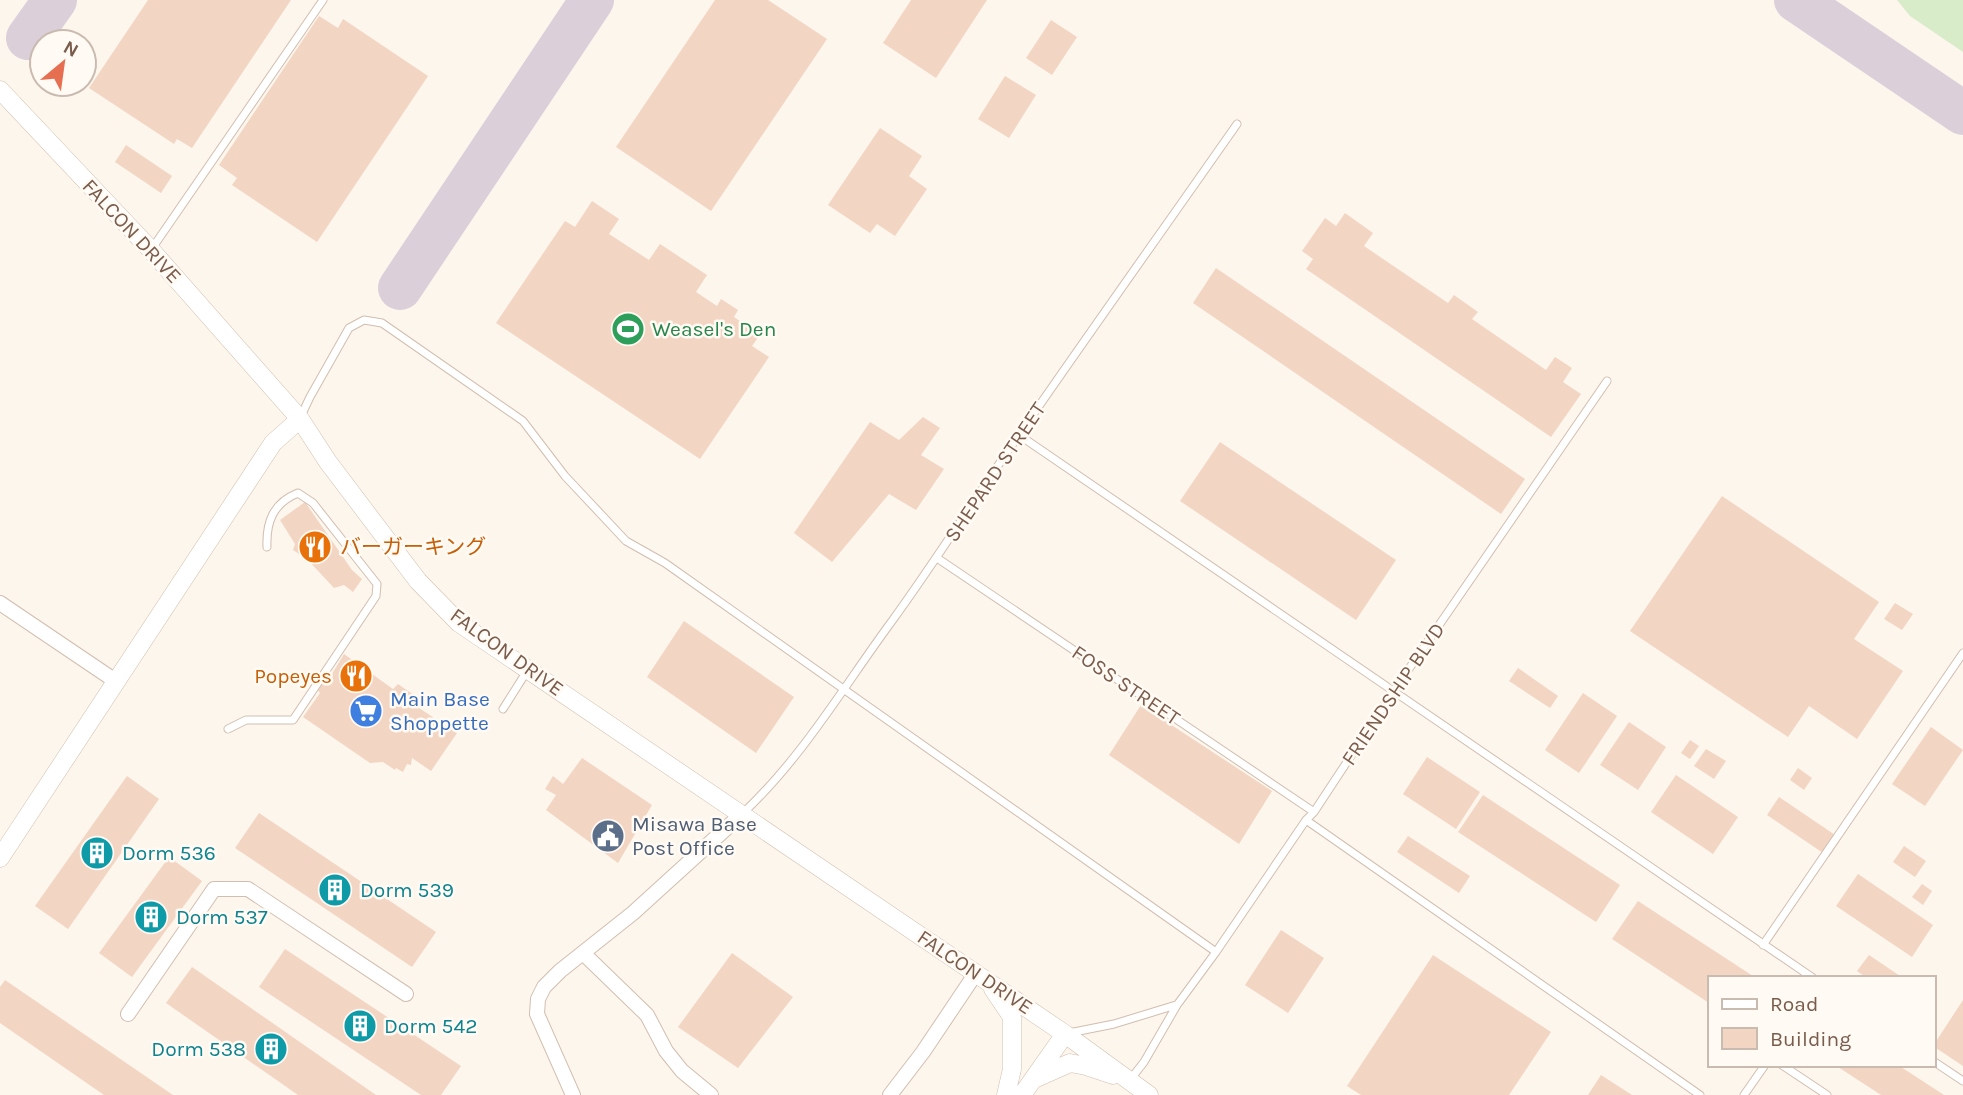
<svg xmlns="http://www.w3.org/2000/svg" width="1963" height="1095" font-family="Karla,'Noto Sans JP',sans-serif">
  <rect width="100%" height="100%" fill="#fdf6ec"/>
  <path fill="#d8ecc9" d="M1897,0H1963V52L1910,16Z"/>
  <g fill="none" stroke-linecap="round" stroke-linejoin="round">
    <path stroke="#dbcfda" stroke-width="44" d="M1796,0L1963,113
      M28,38L55,0
      M400,288L592,0"/>
  </g>
  <path fill="#f3d5c3" d="M148,0H291L192,148L177,139L174,144L89,88Z
    M715,0H768L827,39L711,211L616,147Z
    M911,0H987L936,78L883,43Z
    M319,16L338,28L343,19L428,76L317,242L232,185L237,178L219,165Z
    M1051,20L1077,37L1052,75L1026,58Z
    M1005,76L1036,95L1009,138L978,119Z
    M880,128L922,156L909,176L927,189L895,236L877,224L870,233L828,205Z
    M126,145L172,176L161,193L115,162Z
    M592,201L619,219L609,234L649,260L660,244L707,275L696,292L717,306L721,299L738,310L734,317L760,335L752,346L769,357L700,459L496,323L565,221L575,227Z
    M1345,213L1373,233L1364,246L1448,303L1454,295L1478,312L1472,319L1546,370L1555,357L1572,368L1563,382L1581,394L1551,437L1306,269L1313,259L1302,251L1325,218L1336,226Z
    M1216,268L1525,479L1501,514L1193,303Z
    M923,417L940,428L921,455L944,469L916,510L889,494L832,562L794,533L870,422L899,440Z
    M1220,442L1396,560L1356,620L1180,501Z
    M1722,496L1879,602L1854,639L1903,671L1857,739L1809,706L1788,737L1630,631Z
    M305,502L352,570L362,579L353,592L344,585L334,588L307,559L293,550L295,544L280,520Z
    M1895,603L1913,614L1902,630L1884,619Z
    M684,621L794,697L756,753L647,677Z
    M344,654L393,689L398,684L421,700L416,706L457,733L431,771L412,758L411,765L407,764L403,772L396,768L395,770L383,762L370,763L303,717L320,693L317,689L325,677L329,679Z
    M1518,668L1558,696L1550,708L1509,681Z
    M1583,693L1617,716L1579,773L1545,750Z
    M1141,705L1272,791L1239,844L1109,755Z
    M1629,722L1666,747L1638,790L1600,765Z
    M1931,727L1963,750L1925,806L1892,784Z
    M1690,740L1699,746L1690,759L1681,753Z
    M1706,749L1726,761L1714,779L1694,766Z
    M1427,757L1480,792L1456,829L1403,794Z
    M582,758L652,805L618,863L546,810L556,795L545,789L553,776L563,784Z
    M1798,768L1812,778L1804,790L1790,780Z
    M1676,775L1738,817L1713,854L1651,812Z
    M127,776L159,799L68,929L35,906Z
    M1483,795L1620,885L1596,922L1458,832Z
    M1779,797L1841,839L1829,857L1767,815Z
    M259,813L436,932L412,967L235,848Z
    M1408,836L1470,876L1459,893L1397,852Z
    M1904,846L1926,861L1915,877L1893,862Z
    M169,857L202,881L132,977L99,953Z
    M1858,874L1933,925L1912,957L1836,906Z
    M1922,884L1932,891L1923,905L1912,897Z
    M1638,901L1756,978H1709V1003L1612,939Z
    M1281,930L1324,958L1288,1013L1245,985Z
    M285,949L461,1066L441,1095H421L259,987Z
    M732,953L793,997L738,1068L678,1027Z
    M1433,955L1551,1032L1509,1095H1361L1347,1086Z
    M1869,955L1903,978H1867L1857,971Z
    M192,967L376,1095H298L166,1003Z
    M5,980L173,1095H104L0,1023V987Z
    M1963,1000V1066L1933,1046Z
    M1835,1065H1898L1944,1095H1881Z
    M1601,1075L1632,1095H1588Z"/>
  <g fill="none" stroke-linecap="round" stroke-linejoin="round">
    <defs>
      <path id="service" d="M151,250L323,0
        M301,416L310,397L349,328L364,320L382,323L523,421L565,476L626,541L665,563L1216,952
        M1019,435L1813,978
        M937,558L1314,812
        M503,709L527,671
        M228,729L246,720H293L376,596L377,584L313,503L298,493C273,503 266,522 267,547
        M743,813C802,758 844,686 892,621C937,559 977,495 1021,432C1092,329 1165,227 1237,124
        M1306,820L1700,1095
        M1763,945L1963,653
        M1069,1033L1114,1024L1176,1005
        M1933,1061L1963,1081
        M1782,1065L1827,1095
        M1130,1080L1144,1062L1177,1005L1216,952L1306,820L1314,812L1393,692L1607,381
        M1744,1095L1765,1065"/>
      <path id="minor" d="M0,603L117,682
        M583,953L647,1015L666,1051L682,1071L711,1095
        M128,1014L214,889H248L406,994
        M573,1095L537,1014L538,999L544,987L560,971L633,913L743,813
        M890,1095L923,1052L976,973"/>
      <path id="tertiary" d="M0,90L151,250L300,419L328,462L418,581L459,623L1065,1034L1149,1095
        M0,858L273,443L300,419
        M993,989L1012,1017V1069L1006,1095
        M1034,1079L1070,1063L1086,1066L1113,1075
        M1022,1095L1065,1034"/>
    </defs>
    <use href="#service" stroke="#d1beb0" stroke-width="9"/>
    <use href="#minor" stroke="#d1beb0" stroke-width="16"/>
    <use href="#tertiary" stroke="#d1beb0" stroke-width="19"/>
    <use href="#service" stroke="#fff" stroke-width="7"/>
    <use href="#minor" stroke="#fff" stroke-width="14"/>
    <use href="#tertiary" stroke="#fff" stroke-width="18"/>
  </g>
  <defs>
    <symbol id="stadium-disc" viewBox="-11 -11 22 22"><circle r="9.5" fill="#2e9e5b" stroke="#fffaf3"/><path d="M0-5a6.5 5 0 1 0 0 10a6.5 5 0 1 0 0-10ZM-3.5-1.8h7v3.6h-7Z" fill="#fff"/></symbol>
    <symbol id="restaurant-disc" viewBox="-11 -11 22 22"><circle r="9.5" fill="#e8710a" stroke="#fffaf3"/><path d="M-5-6h1v4h1v-4h1v4h1v-4h1v5L-1.5 .5V6h-2V.5L-5-1ZM5-6V6H3V1.5H1.5Q1.5-4 5-6Z" fill="#fff"/></symbol>
    <symbol id="supermarket-disc" viewBox="-11 -11 22 22"><circle r="9.5" fill="#3f7fe0" stroke="#fffaf3"/><path d="M-6-5.5h2.5l.6 2H6L4.5 2H-2.5L-4.4-4H-6ZM-1.5 3.2a1.3 1.3 0 1 0 .1 0ZM3 3.2a1.3 1.3 0 1 0 .1 0Z" fill="#fff"/></symbol>
    <symbol id="civic-disc" viewBox="-11 -11 22 22"><circle r="9.5" fill="#5c6f8a" stroke="#fffaf3"/><path d="M-.6-6.5H3V-4.5H.6V-3L4-1V1h2V6H-6V1h2V-1L-.6-3ZM-1.2 2.5V6h2.4V2.5Z" fill="#fff"/></symbol>
    <symbol id="building-disc" viewBox="-11 -11 22 22"><circle r="9.5" fill="#0f9aa8" stroke="#fffaf3"/><path d="M-4-6H4V6H1V3H-1V6H-4ZM-2.5-4.3h1.7v1.8h-1.7ZM.8-4.3h1.7v1.8H.8ZM-2.5-1h1.7V.8h-1.7ZM.8-1h1.7V.8H.8Z" fill="#fff"/></symbol>
  </defs>
  <g fill-rule="evenodd">
    <use href="#stadium-disc" x="609" y="310" width="38" height="38"/>
    <use href="#restaurant-disc" x="296" y="528" width="38" height="38"/>
    <use href="#restaurant-disc" x="337" y="657" width="38" height="38"/>
    <use href="#supermarket-disc" x="347" y="692" width="38" height="38"/>
    <use href="#civic-disc" x="589" y="817" width="38" height="38"/>
    <use href="#building-disc" x="78" y="834" width="38" height="38"/>
    <use href="#building-disc" x="316" y="871" width="38" height="38"/>
    <use href="#building-disc" x="132" y="898" width="38" height="38"/>
    <use href="#building-disc" x="341" y="1007" width="38" height="38"/>
    <use href="#building-disc" x="252" y="1030" width="38" height="38"/>
  </g>
  <g text-anchor="middle" dominant-baseline="central" stroke-width="5" stroke-linejoin="round" paint-order="stroke">
    <g font-size="21" fill="#7a5c4d" stroke="#fffaf3">
      <text transform="translate(132 231) rotate(47)">FALCON DRIVE</text>
      <text transform="translate(995 472) rotate(-56)">SHEPARD STREET</text>
      <text transform="translate(507 652) rotate(36)">FALCON DRIVE</text>
      <text transform="translate(1126 685) rotate(34)">FOSS STREET</text>
      <text transform="translate(1393 694) rotate(-56)">FRIENDSHIP BLVD</text>
      <text transform="translate(975 972) rotate(34)">FALCON DRIVE</text>
    </g>
    <g font-size="21" fill="#27864d" stroke="#fffaf3" text-anchor="start">
      <text x="652" y="329">Weasel's Den</text>
    </g>
    <g font-size="21" fill="#c56008" stroke="#fffaf3" text-anchor="start">
      <text x="340" y="547">バーガーキング</text>
      <text x="332" y="676" text-anchor="end">Popeyes</text>
    </g>
    <g font-size="21" fill="#366cbe" stroke="#fffaf3" text-anchor="start">
      <text x="390" y="699">Main Base<tspan x="390" dy="24">Shoppette</tspan></text>
    </g>
    <g font-size="21" fill="#4e5e75" stroke="#fffaf3" text-anchor="start">
      <text x="632" y="824">Misawa Base<tspan x="632" dy="24">Post Office</tspan></text>
    </g>
    <g font-size="21" fill="#0d838f" stroke="#fffaf3" text-anchor="start">
      <text x="122" y="853">Dorm 536</text>
      <text x="360" y="890">Dorm 539</text>
      <text x="176" y="917">Dorm 537</text>
      <text x="384" y="1026">Dorm 542</text>
      <text x="246" y="1049" text-anchor="end">Dorm 538</text>
    </g>
  </g>
  <rect x="1708" y="976" width="228" height="91" fill="#fffaf3" stroke="#cabbb1" stroke-width="2"/>
  <rect x="1722" y="999" width="35" height="10" fill="#ffffff" stroke="#cabbb1" stroke-width="2"/>
  <text x="1770" y="1011" font-size="21" fill="#7a5c4d">Road</text>
  <rect x="1722" y="1028" width="35" height="21" fill="#f3d5c3" stroke="#cabbb1" stroke-width="2"/>
  <text x="1770" y="1046" font-size="21" fill="#7a5c4d">Building</text>
  <g transform="translate(63 63) rotate(29)"><circle r="33" fill="#fffaf3" stroke="#cabbb1" stroke-width="2"/>
  <path d="M0-5L12 26L0 18L-12 26Z" fill="#e76f51"/>
  <text y="-10" font-size="19" font-weight="bold" text-anchor="middle" fill="#7a5c4d">N</text>
  </g>
</svg>
